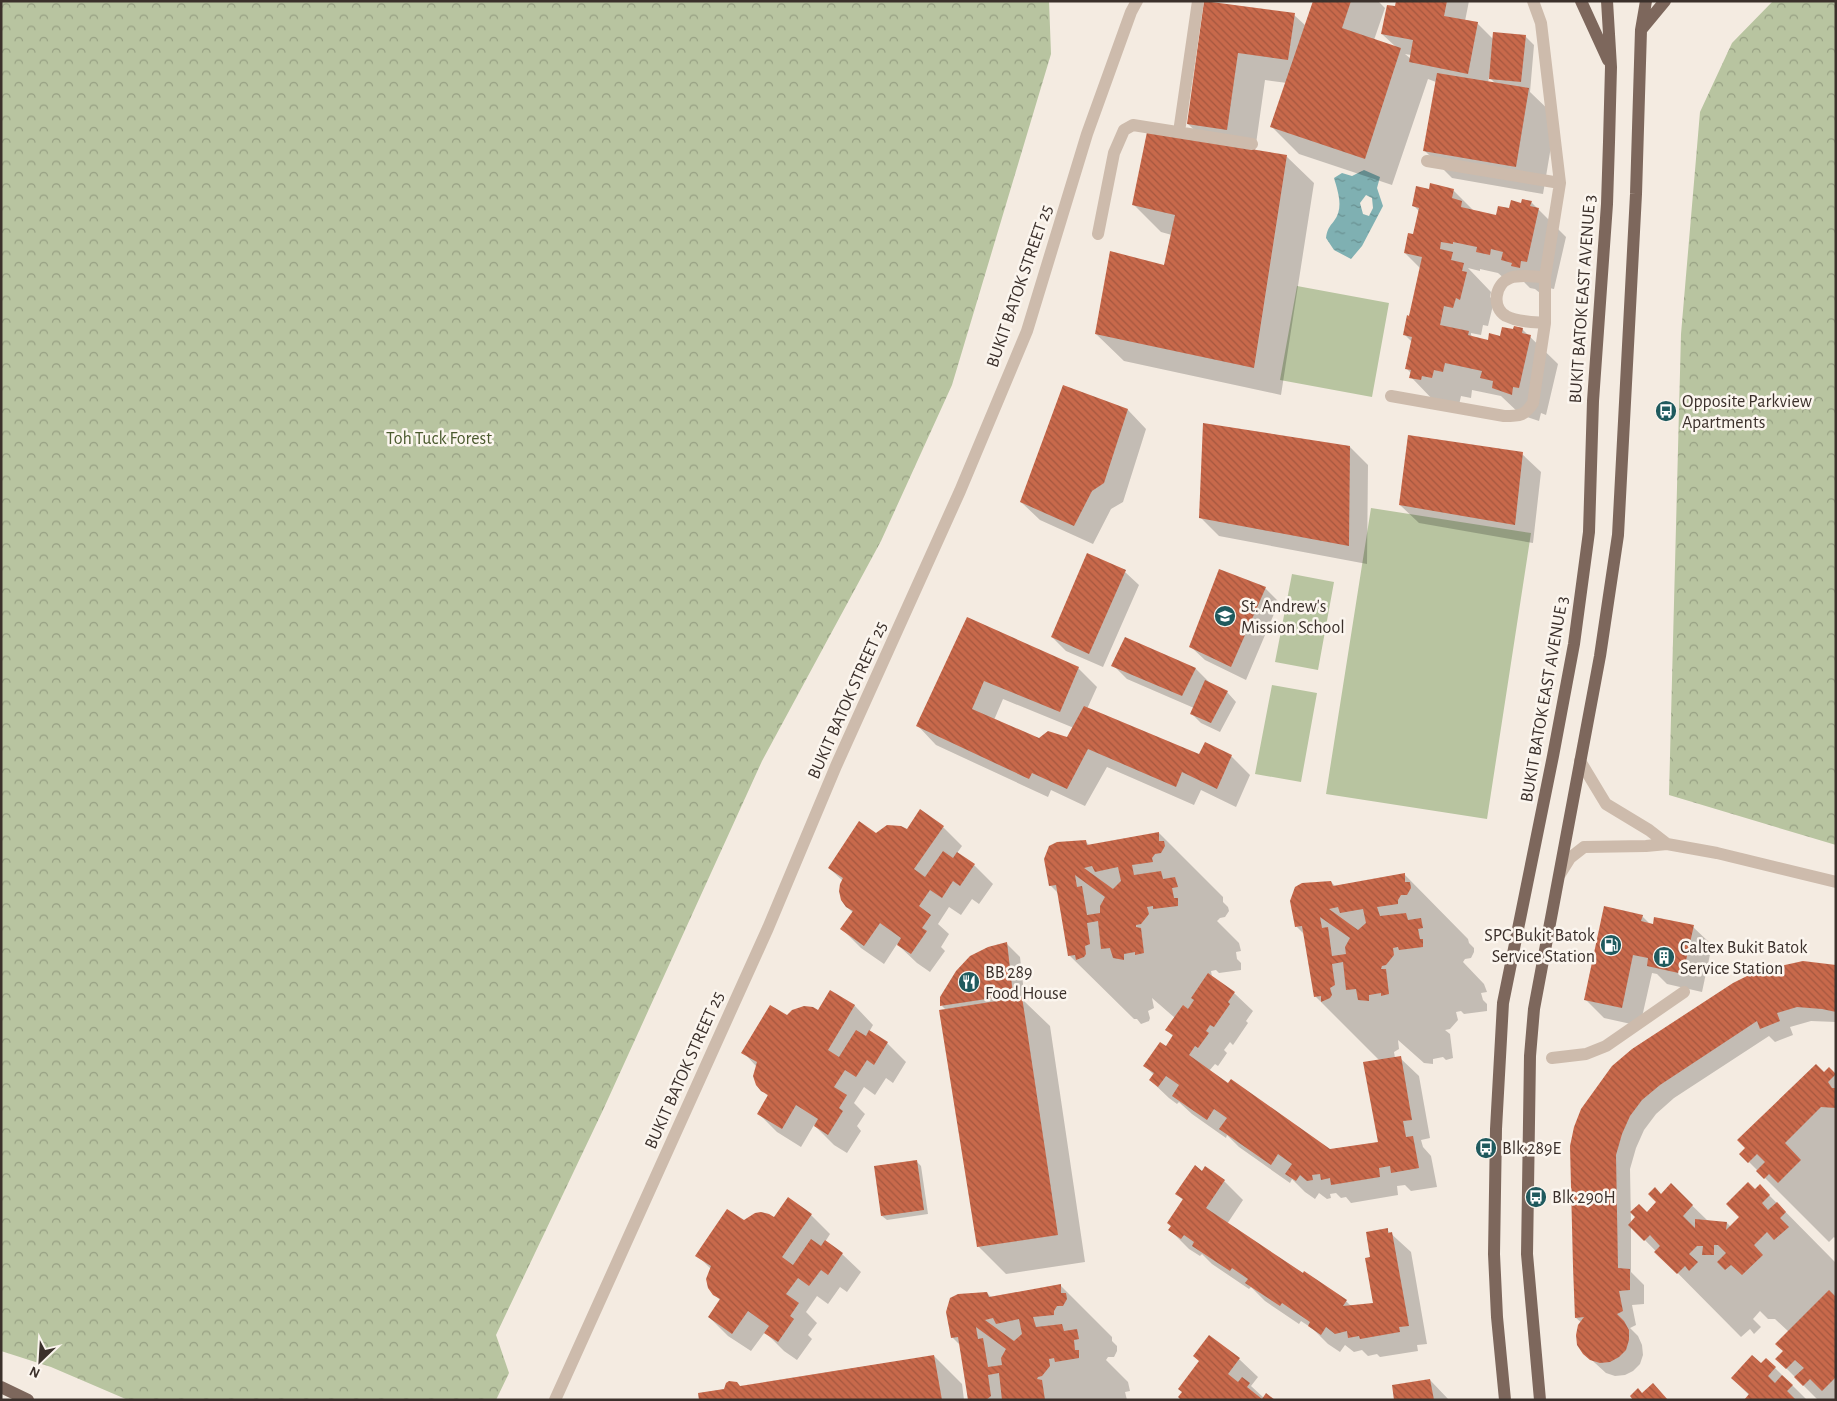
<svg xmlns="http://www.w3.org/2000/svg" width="1837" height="1401" font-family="'Alegreya Sans',sans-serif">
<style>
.grass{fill:#b8c4a0}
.forest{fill:url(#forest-crowns)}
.water{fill:url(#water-ripples);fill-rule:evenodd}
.shadow{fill:#0003;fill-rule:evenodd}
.building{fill:url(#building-back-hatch);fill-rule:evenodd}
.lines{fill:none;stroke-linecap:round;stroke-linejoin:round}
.minor{stroke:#cdbbac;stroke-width:12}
.major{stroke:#7d675c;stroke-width:12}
.labels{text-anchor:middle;stroke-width:5;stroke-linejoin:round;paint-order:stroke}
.street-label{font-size:18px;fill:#3b302b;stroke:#fbf5ee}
.poi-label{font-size:18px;fill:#3b302b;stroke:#fbf5ee;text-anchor:start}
.park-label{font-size:18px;fill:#4a5a2e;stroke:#fbf5ee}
</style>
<defs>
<pattern id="forest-crowns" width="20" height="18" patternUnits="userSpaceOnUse" patternTransform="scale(1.25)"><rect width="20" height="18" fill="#b8c4a0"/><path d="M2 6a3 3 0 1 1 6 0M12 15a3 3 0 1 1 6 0" fill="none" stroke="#97a083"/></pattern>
<pattern id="water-ripples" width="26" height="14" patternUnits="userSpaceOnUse" patternTransform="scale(1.25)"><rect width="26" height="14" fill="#7fb0b2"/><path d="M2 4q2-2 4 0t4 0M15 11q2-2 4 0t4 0" fill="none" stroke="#699091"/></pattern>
<pattern id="building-back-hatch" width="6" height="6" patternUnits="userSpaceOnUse" patternTransform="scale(1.25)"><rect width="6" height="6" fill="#c8694b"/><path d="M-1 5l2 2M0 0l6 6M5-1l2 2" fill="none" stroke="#a4573f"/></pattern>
</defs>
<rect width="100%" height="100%" fill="#f4ebe1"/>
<path class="grass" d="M1297,286L1389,303L1372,397L1280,380Z
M1371,508L1531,533L1487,819L1326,794Z
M1292,574L1334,582L1318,670L1275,662Z
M1272,685L1317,693L1301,782L1255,774Z"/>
<path class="forest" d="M1,1H1049L1051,54L952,385L881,541L762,761L603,1110L496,1335L509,1373L496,1400H128L51,1367L1,1351Z
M1773,1H1836V845L1669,795L1681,334L1700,112L1732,43Z"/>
<path class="water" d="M1364,170L1380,177L1377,188L1383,206L1362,246L1351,259L1334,250L1326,238C1327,230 1329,227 1334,221C1344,208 1338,192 1334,178L1342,173L1352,176ZM1366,195L1372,198L1373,208L1369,216L1363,214L1360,203Z"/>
<path class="shadow" d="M1314,1H1378L1385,8L1374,40L1396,47L1382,34L1396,8L1397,1H1469L1465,21L1477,23L1494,40L1525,36L1534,45L1530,92L1556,117L1543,194L1452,178L1425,151L1436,82L1428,79L1392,185L1299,154L1272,127L1287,83L1265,80L1255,151L1286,156L1314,183L1281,395L1124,361L1096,334L1165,267L1172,235L1161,232L1134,205L1208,143L1188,124L1205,2L1294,15L1306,26ZM1405,54L1411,55V59ZM1489,77L1496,84L1488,83Z
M1453,190L1475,212L1497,217L1522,204L1531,202L1566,237L1554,289L1549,288L1540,293L1535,289L1530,288L1518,276L1505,279L1498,273L1480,269V271L1468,268L1491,292L1490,297L1494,301L1488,326L1483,325L1481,335L1471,333V335L1474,338L1489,341L1522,329L1558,364L1546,415L1541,413L1539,421L1521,415L1501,396L1472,390L1471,398L1461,396L1459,405H1438L1411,377L1412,374L1406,368L1412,342L1404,334L1410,317L1421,269L1405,253L1414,236L1419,211L1414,206L1430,191Z
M1064,386L1128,410L1146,429L1123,502L1111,509L1093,544L1040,520L1021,502Z
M1350,447L1368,465L1367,564L1219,536L1200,517Z
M1522,454L1541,472L1533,543L1419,523L1400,505Z
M1125,572L1139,585L1103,667L1066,651L1052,637Z
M1265,588L1279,602L1246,680L1205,660L1191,647Z
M968,618L1078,668L1097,687L1087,709L1199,756H1231L1250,775L1236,807L1201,790L1194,805L1107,767L1085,806L1051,790L1048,797L936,745L918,726ZM1003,699L1074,728L1068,739L1039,740L994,720Z
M1125,638L1196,669L1210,683L1227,692L1236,702L1220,732L1201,723L1192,714L1194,708L1127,679L1113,665Z
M920,811L943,827L962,846L957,853L974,865L993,884L979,904L972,899L961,915L949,907L938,924L949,934L941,947L945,951L930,972L917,963L897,944L884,964L861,948L842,929L853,913L846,906L843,881L829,868L876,834L907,830Z
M1159,833L1223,897V902L1228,907L1229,911L1225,917L1220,918L1217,921L1239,943L1241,951L1236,952L1237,959L1241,963V970L1219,973L1216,970L1211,971L1212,977L1234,993L1253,1011L1246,1021L1248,1023L1233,1045L1230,1042L1224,1050L1227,1053L1218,1066L1215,1064L1209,1071L1330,1150L1379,1143L1380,1061L1315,996L1305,935L1296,926L1331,882L1336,887L1404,874L1468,939L1469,943L1474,948V952L1471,958L1465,959L1463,962L1484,984L1487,992L1481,993L1483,1000L1487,1004V1011L1464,1014L1461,1011L1456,1012L1458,1020L1450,1029L1445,1030L1450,1034L1453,1058L1446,1060L1443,1057L1433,1059V1064L1424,1063L1398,1040L1399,1049L1394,1052L1395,1058H1400L1419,1076L1430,1138L1421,1140L1423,1147L1431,1156L1437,1187L1411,1191L1405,1185L1397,1186L1398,1195L1351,1203L1346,1197L1341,1198L1336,1193L1330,1194L1331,1198L1327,1199L1319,1193L1315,1199L1305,1192L1292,1179L1290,1183L1239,1147L1227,1135L1226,1138L1192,1114L1179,1102L1177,1104L1169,1098L1150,1080L1154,1075L1145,1066L1166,1048L1174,1037L1167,1030L1175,1018L1152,998L1154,1008L1148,1011L1150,1018L1149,1021L1141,1024L1137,1019H1134L1069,955L1059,894L1050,885L1085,841L1090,846Z
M1642,916L1651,925L1693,927L1712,945L1702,992L1667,984L1657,974L1652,973L1640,1026L1604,1018L1585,999Z
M1006,943L1020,957L1025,1002L1050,1026L1085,1262L1006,1274L978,1246L946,1010L942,1006Z
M1836,966V1022L1811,1021L1790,1027L1793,1035L1775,1042L1769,1036L1674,1098L1656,1114L1644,1130L1636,1148L1630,1169L1631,1224L1647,1213L1671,1185L1708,1221L1727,1223L1731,1227L1741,1217L1755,1191L1760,1186L1833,1260L1836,1263V1400H1818L1777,1359L1784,1352L1789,1332L1775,1319H1768L1760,1311L1753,1319L1761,1327L1754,1334L1750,1329L1741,1337L1631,1226V1272L1644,1285V1304L1632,1305L1636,1325L1630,1328L1638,1336L1642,1345L1643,1355L1640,1364L1633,1371L1625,1375L1615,1376L1606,1373L1584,1353L1582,1323L1576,1318L1575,1127Z
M831,992L855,1006L873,1025L869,1032L887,1043L906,1062L893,1083L886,1078L875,1095L864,1087L854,1103L865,1114L857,1126L861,1131L847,1153L834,1145L814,1125L801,1147L777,1132L758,1113L769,1097L762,1090L757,1067L743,1052L788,1017L818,1012Z
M1829,1069L1836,1075V1239L1834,1237L1829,1242L1749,1162Z
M916,1161L921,1166L928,1214L887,1220L882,1216L875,1167Z
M1205,1168L1224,1181L1243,1200L1227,1224L1346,1301L1351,1306L1374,1304L1372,1258L1387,1230L1411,1252L1427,1344L1417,1345L1418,1351L1380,1357L1377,1354L1368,1356L1362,1350L1354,1352L1345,1345L1340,1352L1328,1344L1313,1329L1301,1321L1299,1324L1265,1301L1251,1287L1249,1289L1212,1264L1202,1254L1200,1256L1189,1249L1170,1230L1183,1200L1177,1194Z
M788,1199L811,1215L830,1234L825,1242L842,1254L861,1272L847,1292L840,1287L828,1304L817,1296L806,1312L817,1323L808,1335L812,1339L797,1360L784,1351L765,1332L751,1351L728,1336L709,1317L721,1301L714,1294L711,1269L697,1255L744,1222L774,1219Z
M1060,1285L1112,1337V1341L1117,1346V1351L1114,1357H1108L1106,1360L1128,1382L1130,1391L1125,1392L1127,1400H970L961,1346L952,1337L987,1293L992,1298Z
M1209,1336L1239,1359L1258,1377L1251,1386L1264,1398L1272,1400H1182L1200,1362Z
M934,1356L962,1384L964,1400H700Z
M1761,1365L1775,1368L1807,1400H1745L1749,1395L1732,1378Z
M1430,1380L1449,1400H1395Z"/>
<path class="building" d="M1204,1L1295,13L1288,60L1238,53L1227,130L1187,124Z
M1313,1H1351L1342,28L1401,48L1365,159L1270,127Z
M1396,1H1447L1444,16L1478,22L1468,74L1409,62L1413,40L1381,34L1387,5L1395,6Z
M1493,32L1526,35L1521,82L1489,79Z
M1437,73L1529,88L1516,167L1423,151Z
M1147,132L1287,155L1254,368L1095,334L1110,251L1164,265L1175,215L1132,205Z
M1430,183L1454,189L1452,198L1462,201L1461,207L1496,215L1498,206L1509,208L1511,200L1521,203L1522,199L1532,201L1530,206L1539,208L1527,262L1521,261L1520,268L1511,266L1512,263L1501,260L1503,252L1491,249L1490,255L1476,252L1477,247L1453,242V244L1441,242L1440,249L1453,252L1451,260L1464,263L1462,271L1467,272L1460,300L1456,298L1453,308L1444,306L1440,325L1469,331L1468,335L1488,340L1489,333L1500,336L1502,327L1513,329L1514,326L1523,328L1522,333L1531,335L1519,388L1513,387L1512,395L1492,388L1493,381L1480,378L1482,371L1445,363L1443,372L1434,370L1432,378L1422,376L1421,380L1409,378L1411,370L1405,369L1412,337L1403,335L1407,315L1409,316L1422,257L1404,253L1408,233L1413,234L1419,208L1412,206L1416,186L1429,189Z
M1063,385L1128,409L1104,483L1092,491L1074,526L1020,502Z
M1203,423L1350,446L1349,546L1199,518Z
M1408,435L1523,452L1515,525L1399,505Z
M1087,553L1126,570L1089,654L1051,637Z
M1219,569L1266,587L1231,667L1189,647Z
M967,617L1079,667L1060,712L984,681L972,709L1039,738L1048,731L1067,737L1084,706L1199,754L1205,742L1232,755L1217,789L1182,772L1176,787L1088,749L1067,789L1032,773L1029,779L916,726Z
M1125,637L1196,668L1182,696L1111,666Z
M1205,680L1228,691L1211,723L1190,714Z
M920,809L944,826L914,869L925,877L943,851L953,858L957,852L975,864L960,886L953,881L942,898L930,890L919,906L931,915L922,928L927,931L911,954L897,945L901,938L880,923L864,946L840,929L853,911L846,907L841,900L839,891L840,884L843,878L828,868L859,821L876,833L887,825L901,826L907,829Z
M1159,832V841H1164L1165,846L1161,853L1155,854L1152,858L1153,862L1132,865L1134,875L1161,871L1163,879L1175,877L1178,887L1172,888L1174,898H1178V906L1153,909V906L1147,907L1149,914L1141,924L1136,925V927L1141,928L1144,953L1135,955V952L1124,954V960L1113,958L1110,948L1101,949L1098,921L1087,923L1090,944L1085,946L1086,954L1084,957L1076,960L1075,955L1068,956L1056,885L1049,886L1044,859L1049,846L1057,842L1086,840L1087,845ZM1092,866L1095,872L1118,867L1121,881L1113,889L1084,868ZM1075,875L1105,897L1100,906V913L1087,915L1082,886L1077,887Z
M1405,873V882H1410L1411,888L1407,895H1401L1398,900V904L1377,907L1380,916L1406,913L1408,920L1421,918L1423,928L1418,929L1420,939H1423V947L1399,950L1398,947L1393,948L1394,955L1386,965L1382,966L1381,969H1386L1389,994L1381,996V993L1369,995V1001L1358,1000L1356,989L1346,990L1343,962L1332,964L1335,985L1330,988L1332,995L1330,998L1321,1002V996L1314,997L1302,926L1295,927L1290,901L1295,887L1302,883L1331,881L1333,886ZM1338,907L1340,913L1363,909L1366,923L1358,930L1329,909ZM1320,917L1350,938L1345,947L1346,954L1332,956L1328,927L1322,928Z
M1604,906L1643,915L1641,921L1653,924L1654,917L1694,925L1683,974L1647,966L1648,958L1633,955L1622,1008L1584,1000Z
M1007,942L1013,995L940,1006V997L956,971L970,956L988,947Z
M1803,961L1836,965V1012L1822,1009L1797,1007L1777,1013L1780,1021L1760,1029L1757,1021L1660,1085L1642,1100L1630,1116L1622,1134L1616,1155L1618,1268L1630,1269V1290L1619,1291L1623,1311L1617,1314L1624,1321L1629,1330V1340L1626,1350L1619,1357L1610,1362L1600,1363L1590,1360L1583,1354L1577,1345L1576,1335L1578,1325L1584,1317L1575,1318L1573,1267L1570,1146L1574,1127L1581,1109L1612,1066L1632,1049L1733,983L1757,971Z
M1208,973L1235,992L1228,1002L1230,1004L1214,1027L1210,1025L1206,1031L1209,1033L1198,1048L1195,1046L1189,1055L1228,1083L1231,1079L1330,1149L1378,1142L1363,1062L1401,1056L1412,1120L1403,1121L1406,1137L1413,1136L1419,1168L1391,1173L1390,1166L1379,1168L1380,1177L1331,1185L1330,1178L1321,1180L1320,1174L1312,1175L1313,1180L1307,1181L1300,1175L1296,1181L1285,1174L1292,1164L1278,1154L1271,1165L1219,1129L1227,1118L1214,1109L1207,1120L1172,1096L1179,1085L1166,1076L1158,1087L1149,1080L1154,1073L1143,1066L1160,1042L1166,1046L1173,1035L1165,1030L1183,1005L1188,1009L1194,1000L1191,998Z
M830,990L855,1005L828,1050L839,1057L856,1030L866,1036L869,1030L888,1042L874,1065L867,1060L856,1077L845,1070L834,1087L847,1095L839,1108L843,1111L828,1135L814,1126L818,1119L796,1105L782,1129L757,1114L768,1095L761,1091L756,1085L753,1076L757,1062L741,1053L770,1005L787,1015L792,1010L804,1006L813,1007L818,1010Z
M1022,997L1058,1235L977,1247L939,1010Z
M1816,1064L1824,1072L1829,1067L1836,1074L1828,1082L1832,1088H1836V1108L1821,1107L1785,1143L1801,1160L1778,1183L1769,1174L1764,1179L1756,1171L1765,1162L1757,1154L1748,1163L1739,1154L1745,1148L1737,1140Z
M917,1160L924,1210L881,1216L874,1166Z
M1195,1165L1202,1171L1205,1166L1225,1180L1206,1208L1303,1273L1304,1271L1347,1300L1343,1306L1373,1303L1365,1258L1370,1257L1366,1232L1388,1228V1233L1392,1232L1409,1326L1399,1327L1400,1332L1360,1339L1359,1336L1348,1338L1347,1331L1335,1334L1326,1327L1321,1335L1308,1326L1310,1322L1282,1303L1280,1306L1245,1283L1248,1279L1232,1268L1230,1271L1192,1246L1194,1242L1184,1235L1181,1239L1168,1230L1171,1226L1167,1223L1183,1199L1175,1194Z
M1748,1182L1755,1189L1760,1184L1770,1195L1762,1203L1768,1210L1777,1202L1786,1212L1780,1218L1789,1227L1774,1240L1767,1232L1754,1245L1763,1255L1742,1275L1731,1265L1725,1270L1717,1262L1726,1253L1718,1245H1714V1255H1702L1703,1246H1697L1689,1254L1698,1262L1689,1271L1685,1266L1677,1274L1654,1252L1660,1246L1650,1235L1644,1241L1628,1225L1635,1217L1630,1212L1639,1204L1647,1212L1656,1202L1648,1194L1655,1187L1661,1194L1671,1183L1693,1205L1683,1216L1695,1228V1219L1727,1222L1726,1230L1739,1217L1726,1204Z
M788,1197L812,1214L782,1257L793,1265L811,1239L821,1246L825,1240L843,1253L828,1275L821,1270L809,1286L798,1278L786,1294L799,1303L790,1316L794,1319L778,1342L764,1333L769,1326L748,1311L732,1334L708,1317L720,1299L713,1295L708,1288L706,1279L711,1266L695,1256L727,1209L744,1220L755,1213L761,1212L769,1214L774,1217Z
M1061,1284V1293H1066L1067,1299L1063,1306H1057L1054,1311V1315L1033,1317L1036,1327L1062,1324L1064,1331L1077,1329L1079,1339L1074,1340L1075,1350H1079V1358L1055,1362L1054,1358L1049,1359L1050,1366L1042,1376L1038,1377L1037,1379L1042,1380L1045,1400H1002L999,1373L988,1375L991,1396L986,1400H968L958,1337L951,1338L946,1312L950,1298L958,1294L987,1292L989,1297ZM993,1318L996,1324L1019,1319L1022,1334L1014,1341L985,1320ZM976,1327L1006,1349L1001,1358L1002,1365L988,1367L983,1338L978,1339Z
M1829,1290L1836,1297V1377L1822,1391L1810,1379L1803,1386L1794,1377L1804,1368L1795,1360L1786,1369L1775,1359L1783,1351L1775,1344Z
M1209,1335L1240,1358L1228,1374L1238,1382L1242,1377L1250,1383L1247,1387L1262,1399L1266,1393L1275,1400H1181L1178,1397L1182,1392L1178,1389L1199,1361L1193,1356Z
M934,1355L942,1400H699L698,1393L724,1389L726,1383L729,1381L737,1382L740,1386Z
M1752,1355L1761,1363L1766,1358L1776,1367L1768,1376L1775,1383L1782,1375L1793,1385L1787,1391L1795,1399L1794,1400H1744L1749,1394L1731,1378Z
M1430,1379L1434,1400H1394L1392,1385Z
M1653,1383L1668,1400H1633L1630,1396L1638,1388L1642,1393Z"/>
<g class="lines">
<path class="minor" d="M1179,132L1198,1
M1427,161L1560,183
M1098,234L1114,153L1124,130L1133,125L1252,144
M1545,323C1532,322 1518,322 1506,316C1491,307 1495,284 1510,278C1520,274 1534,277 1545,277
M1391,396L1504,416C1520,416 1524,416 1533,403L1545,323V277L1560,183L1541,23L1533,1
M1580,761L1606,804L1649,830L1667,844
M1560,874L1570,858L1584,847L1646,846L1667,844L1717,853L1836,882
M1552,1058L1586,1054L1606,1046L1684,992
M555,1400L768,928L836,766L960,491L1027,331L1087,134L1131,12L1137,1"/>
<path class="major" d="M1581,1L1608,60
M1641,30L1665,1
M1,1387L28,1400
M1505,1400L1497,1317L1494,1254L1496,1129L1503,1003L1553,756L1574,644L1589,532L1593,401L1607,204L1609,142L1611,67L1607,1
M1540,1400L1527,1254L1530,1056L1534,1009L1600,656L1618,535L1636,194L1641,30L1646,1"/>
</g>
<defs>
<g id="bus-disc" transform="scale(1.125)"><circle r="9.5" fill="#1f5a5e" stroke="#fbf5ee"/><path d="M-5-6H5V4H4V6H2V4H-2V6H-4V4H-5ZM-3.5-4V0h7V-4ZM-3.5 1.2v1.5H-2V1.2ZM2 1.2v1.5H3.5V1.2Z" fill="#fff"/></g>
<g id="school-disc" transform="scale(1.125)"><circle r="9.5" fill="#1f5a5e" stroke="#fbf5ee"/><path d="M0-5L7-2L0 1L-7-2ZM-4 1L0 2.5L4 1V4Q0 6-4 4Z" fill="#fff"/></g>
<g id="fuel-disc" transform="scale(1.125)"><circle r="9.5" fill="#1f5a5e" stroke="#fbf5ee"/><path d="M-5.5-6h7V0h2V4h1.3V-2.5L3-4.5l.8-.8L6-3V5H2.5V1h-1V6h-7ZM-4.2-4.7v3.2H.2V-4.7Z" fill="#fff"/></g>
<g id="building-disc" transform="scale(1.125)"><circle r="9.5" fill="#1f5a5e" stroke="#fbf5ee"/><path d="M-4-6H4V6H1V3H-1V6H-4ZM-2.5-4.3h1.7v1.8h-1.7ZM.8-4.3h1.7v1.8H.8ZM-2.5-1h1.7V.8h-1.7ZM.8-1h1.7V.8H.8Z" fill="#fff"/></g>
<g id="restaurant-disc" transform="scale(1.125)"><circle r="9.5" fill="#1f5a5e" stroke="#fbf5ee"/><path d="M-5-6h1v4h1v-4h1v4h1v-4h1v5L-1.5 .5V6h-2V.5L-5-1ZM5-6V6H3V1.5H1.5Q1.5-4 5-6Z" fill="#fff"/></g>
</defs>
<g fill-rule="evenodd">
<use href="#bus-disc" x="1666" y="411"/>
<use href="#school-disc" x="1225" y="616"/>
<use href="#fuel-disc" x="1611" y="945"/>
<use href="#building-disc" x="1664" y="957"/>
<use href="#restaurant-disc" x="969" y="982"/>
<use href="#bus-disc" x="1486" y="1148"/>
<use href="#bus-disc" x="1536" y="1197"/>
</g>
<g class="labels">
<g class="street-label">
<text transform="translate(1019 286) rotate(-71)" y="6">BUKIT BATOK STREET 25</text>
<text transform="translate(1582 299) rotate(-86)" y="6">BUKIT BATOK EAST AVENUE 3</text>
<text transform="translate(1544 699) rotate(-80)" y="6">BUKIT BATOK EAST AVENUE 3</text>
<text transform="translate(847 700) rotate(-66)" y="6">BUKIT BATOK STREET 25</text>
<text transform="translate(684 1070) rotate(-66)" y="6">BUKIT BATOK STREET 25</text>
</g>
<g class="poi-label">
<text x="1682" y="407">Opposite Parkview<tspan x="1682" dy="21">Apartments</tspan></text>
<text x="1241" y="612">St. Andrew's<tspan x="1241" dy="21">Mission School</tspan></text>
<text x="1595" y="941" text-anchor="end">SPC Bukit Batok<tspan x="1595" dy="21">Service Station</tspan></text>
<text x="1680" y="953">Caltex Bukit Batok<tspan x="1680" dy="21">Service Station</tspan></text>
<text x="985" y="978">BB 289<tspan x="985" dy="21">Food House</tspan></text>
<text x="1502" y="1154">Blk 289E</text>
<text x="1552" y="1203">Blk 290H</text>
</g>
<g class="park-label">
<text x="439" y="444">Toh Tuck Forest</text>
</g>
</g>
<rect width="1837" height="1401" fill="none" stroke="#3b302b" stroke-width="5"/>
<g transform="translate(40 1361) rotate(205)" stroke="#fbf5ee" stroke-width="4" paint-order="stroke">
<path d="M0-4L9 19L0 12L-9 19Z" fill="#3b302b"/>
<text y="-8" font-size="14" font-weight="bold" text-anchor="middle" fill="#3b302b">N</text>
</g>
</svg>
